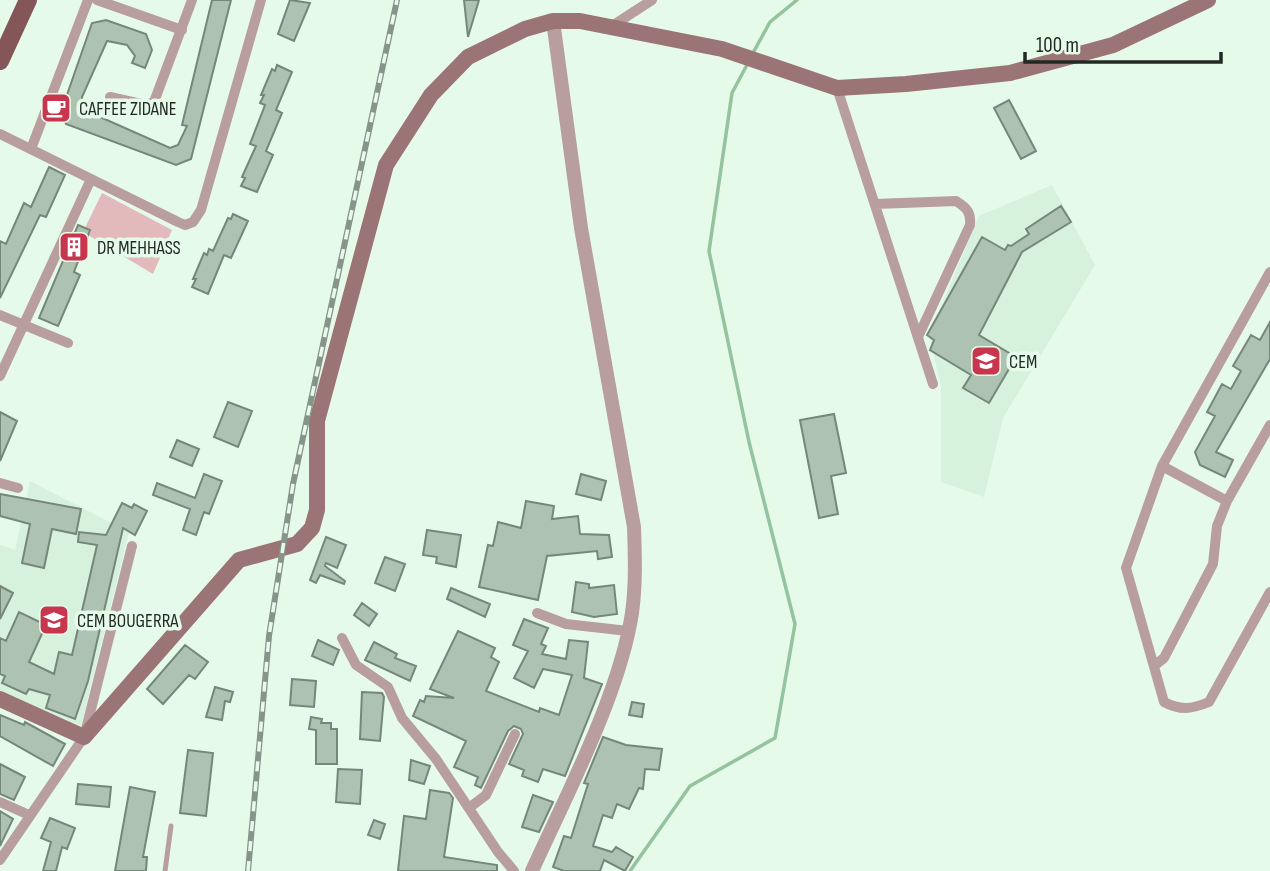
<svg xmlns="http://www.w3.org/2000/svg" width="1270" height="871" font-family="'Sofia Sans Condensed',sans-serif">
<style>
.built{fill:#d6f1dc}
.green{fill:#e2babb}
.lines{fill:none;stroke-linecap:round;stroke-linejoin:round}
.stream{stroke:#94c39e;stroke-width:3.5}
.building{fill:#aec2b2;stroke:#758779;stroke-width:2}
.service{stroke:#b99e9e;stroke-width:5}
.minor{stroke:#b99e9e;stroke-width:10}
.tertiary{stroke:#b99e9e;stroke-width:14}
.secondary{stroke:#9b7475;stroke-width:16}
.primary{stroke:#845658;stroke-width:18}
.rail-casing{stroke:#869489;stroke-width:6}
.rail{stroke:#e6faea;stroke-width:3.5;stroke-dasharray:10;stroke-linecap:butt}
.labels{text-anchor:middle;stroke-width:7;stroke-linejoin:round;paint-order:stroke}
.poi-label{font-size:19px;fill:#222923;stroke:#e6faea;text-anchor:start}
</style>
<rect width="100%" height="100%" fill="#e6faea"/>
<path class="built" d="M1052,185L1095,265L1003,418L984,497L941,482V386L929,335L979,216Z
M30,481L129,532L81,726L0,690V545L15,550Z"/>
<path class="green" d="M102,193L172,230L153,274L83,232Z"/>
<g class="lines">
<path class="stream" d="M753,53L770,22L797,0
M630,871L690,786L775,738L795,624L749,442L709,251L732,93L748,63"/>
</g>
<path class="building" d="M212,0H231L191,159L176,165L66,124L61,112L92,23L106,20L146,34L152,50L145,68L132,63L135,56L127,45L107,41L82,97V109L170,148L178,145L187,126L182,125Z
M290,0L310,3L294,41L278,34Z
M464,0H479L468,37Z
M277,65L292,72L276,110L282,113L266,151L273,155L257,192L241,186L245,178L242,177L256,146L250,144L265,105L260,103L264,95H261L272,69L275,71Z
M1009,100L1036,151L1021,159L994,108Z
M49,167L65,175L46,217L40,215L0,298V241L6,244L24,203L31,207Z
M1061,206L1071,222L1022,252L979,335L1016,357L989,403L963,388L971,375L930,350L934,340L927,335L982,237L1005,250L1008,245L1011,246L1029,234L1026,229Z
M233,214L248,221L231,258L224,255L208,294L192,287L196,279H193L204,253L207,255L209,249L213,251L228,218L231,219Z
M78,225L90,230L74,272L80,275L58,326L39,318Z
M1270,322V359L1216,452L1233,460L1225,477L1200,465L1195,452L1215,416L1207,412L1222,384L1231,389L1241,371L1233,366L1251,335L1260,340Z
M228,402L252,411L238,447L214,437Z
M0,412L17,421L0,461Z
M834,414L846,473L831,476L838,514L819,518L800,420Z
M177,440L199,449L192,466L170,457Z
M204,474L222,481L209,514L204,512L196,535L183,530L190,509L153,495L157,483L195,498Z
M581,474L606,481L601,500L576,494Z
M0,494L81,509L76,534L52,529L44,568L22,563L30,524L0,516Z
M526,501L554,506L552,519L578,516L580,534L609,535L612,557L598,559L597,551L547,556L538,600L479,587L488,545L493,546L498,522L521,528Z
M122,503L132,508L134,504L147,511L135,535L123,528L88,681L75,719L46,708L50,695L29,689L26,694L2,683L5,676L0,674V638L6,641L19,612L46,625L29,662L54,674L59,652L72,655L97,545L78,542L79,532L106,535Z
M427,530L461,535L456,567L436,563L437,557L423,555Z
M326,537L346,545L337,568L326,563L325,566L345,581L344,584L320,575L316,583L310,580Z
M385,557L405,564L395,591L375,583Z
M576,582L589,584V588L614,585L617,614L594,617L572,612Z
M0,586L13,593L0,619Z
M451,588L490,604L485,617L447,599Z
M362,603L377,614L369,626L354,615Z
M524,619L548,628L541,644L546,646L542,654L566,659L569,640L588,642L584,678L602,684L565,776L543,769L538,782L522,776L524,770L509,764L523,734L521,729L514,726L508,731L481,788L475,785L478,777L454,767L466,741L413,716L420,700L424,702L426,696L454,698L430,689L458,631L495,648L491,657L499,662L486,691L539,712L540,708L559,715L572,675L543,669L534,688L514,678L528,651L513,645Z
M318,640L339,650L333,665L312,656Z
M374,642L397,654L395,658L416,666L410,681L365,660Z
M185,645L208,662L195,679L189,675L163,704L147,689Z
M292,679L316,681L314,707L290,705Z
M215,687L233,692L230,702L225,701L222,720L206,717Z
M362,692L382,693L384,697L380,741L360,739Z
M632,702L644,704L642,717L629,715Z
M0,715L24,725L25,722L65,744L53,766L0,736Z
M311,717L322,719L321,723H331V729H337V764H316V730L309,729Z
M603,737L626,745L662,749L659,770L645,769L643,789L639,788L629,809L617,804L612,818L603,815L593,846L612,852L616,847L633,857L625,871L604,860L600,871H564L553,867L564,836L571,838L588,784L584,783Z
M188,750L213,753L206,816L180,813Z
M411,760L430,766L424,784L409,780Z
M0,764L25,777L14,800L0,794Z
M338,769L362,770L360,804L336,802Z
M78,784L111,787L109,807L76,804Z
M130,787L155,792L143,857H147L146,871H115Z
M430,790L449,793L453,798L444,857L497,865V871H398L404,816L426,819Z
M533,795L553,802L539,832L522,827Z
M0,811L13,819L0,846Z
M50,818L75,828L67,849L62,847L56,871H43L51,842L41,838Z
M374,820L385,824L380,839L368,835Z"/>
<g class="lines">
<path class="service" d="M165,871L171,826"/>
<path class="minor" d="M97,0L182,30
M612,26L652,0
M837,88L933,384
M110,97L146,105L154,102L192,0
M0,134L178,222L185,225L193,222L201,210L261,0
M31,149L88,0
M875,204L956,201C967,208 971,212 970,225L918,337
M1270,272L1162,466L1126,568L1164,702C1181,711 1192,709 1209,702L1270,592
M0,315L68,343
M0,376L91,179
M1162,466L1227,501
M0,483L18,488
M537,613L566,624L628,631
M342,638L356,665L388,687L402,718L436,759L498,852L514,871
M1154,666L1164,658L1213,564L1217,526L1227,501L1270,425
M0,802L29,815
M469,808L486,795L515,734
M0,860L84,737L132,546"/>
<path class="tertiary" d="M532,871C566,796 620,693 632,613C636,584 635,556 634,527L581,228L553,21"/>
<path class="secondary" d="M0,699L84,737L239,560L297,544L312,528L317,510V421L386,165L431,95L468,57L525,29L553,21H580L722,49L837,88L906,84L1010,73L1113,45L1208,0"/>
<path class="primary" d="M0,61L28,0"/>
<g class="rail-casing">
<path id="rail" d="M248,871L269,636L293,484L397,0"/>
</g>
<use href="#rail" class="rail"/>
</g>
<defs>
<g id="cafe-square" transform="scale(1.575)"><rect x="-9" y="-9" width="18" height="18" rx="4" fill="#c7364d" stroke="#e6faea"/><path d="M-5.5-4.5H6V0H3Q3 3.5 0 3.5H-2.5Q-5.5 3.5-5.5 0ZM3-3.2v2h1.7v-2ZM-6 4.5H4V6H-6Z" fill="#fff"/></g>
<g id="building-square" transform="scale(1.575)"><rect x="-9" y="-9" width="18" height="18" rx="4" fill="#c7364d" stroke="#e6faea"/><path d="M-4-6H4V6H1V3H-1V6H-4ZM-2.5-4.3h1.7v1.8h-1.7ZM.8-4.3h1.7v1.8H.8ZM-2.5-1h1.7V.8h-1.7ZM.8-1h1.7V.8H.8Z" fill="#fff"/></g>
<g id="school-square" transform="scale(1.575)"><rect x="-9" y="-9" width="18" height="18" rx="4" fill="#c7364d" stroke="#e6faea"/><path d="M0-5L7-2L0 1L-7-2ZM-4 1L0 2.5L4 1V4Q0 6-4 4Z" fill="#fff"/></g>
</defs>
<g fill-rule="evenodd">
<use href="#cafe-square" x="56" y="108"/>
<use href="#building-square" x="74" y="247"/>
<use href="#school-square" x="986" y="361"/>
<use href="#school-square" x="54" y="620"/>
</g>
<g class="labels">
<g class="poi-label">
<text x="79" y="115">CAFFEE ZIDANE</text>
<text x="97" y="254">DR MEHHASS</text>
<text x="1009" y="368">CEM</text>
<text x="77" y="627">CEM BOUGERRA</text>
</g>
</g>
<path d="M1025 52v10h196v-10" fill="none" stroke="#222923" stroke-width="3.5"/>
<text x="1036" y="52" font-size="21" fill="#222923" stroke="#e6faea" stroke-width="5" paint-order="stroke">100 m</text>
</svg>
